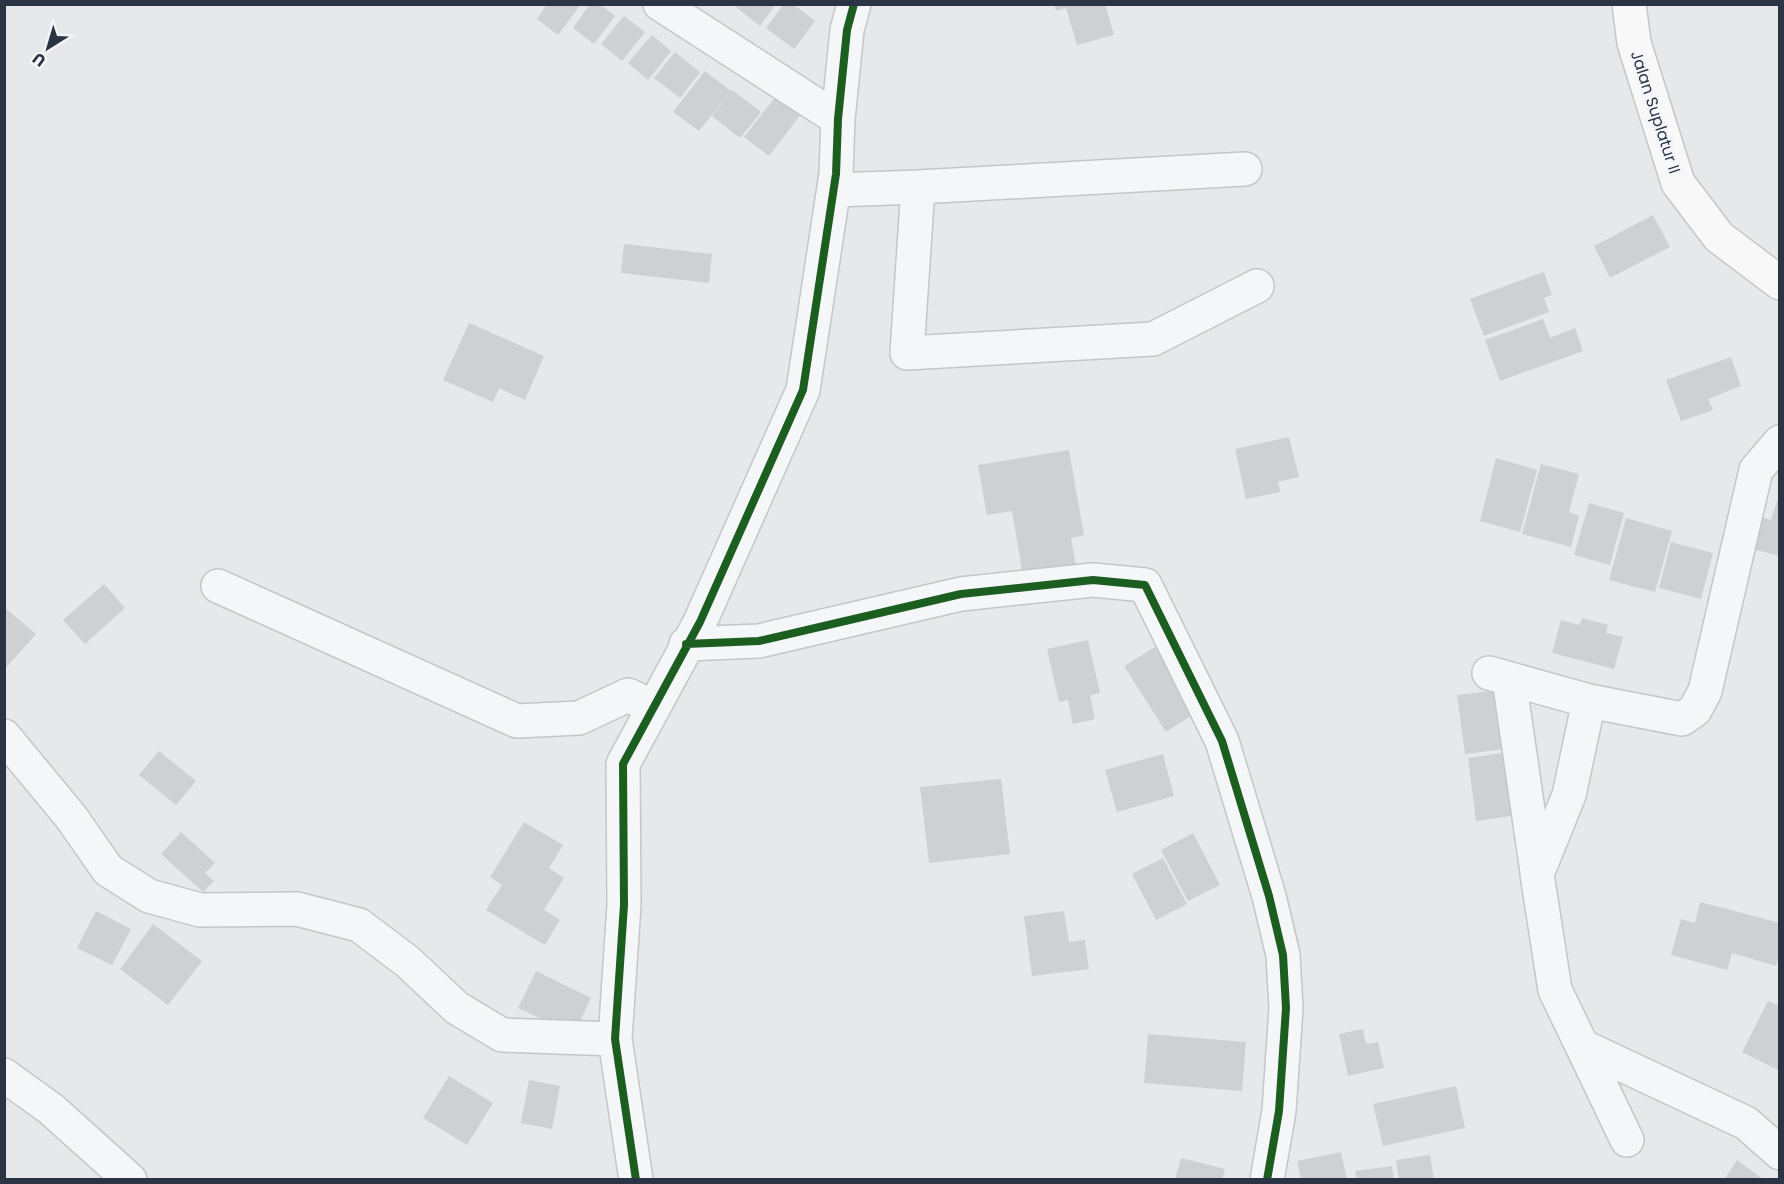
<svg xmlns="http://www.w3.org/2000/svg" width="1784" height="1184" font-family="Poppins,sans-serif">
<style>
.building{fill:#ced0d3}
.lines{fill:none;stroke-linecap:round;stroke-linejoin:round}
.street-casing{stroke:#c4c6c8;stroke-width:36}
.secondary-casing{stroke:#c4c6c8;stroke-width:36}
.street{stroke:#f5f6f7;stroke-width:33}
.secondary{stroke:#f8f8f8;stroke-width:33}
.cycleway-casing{stroke:#f4f6f9;stroke-width:11}
.cycleway{stroke:#1b5e20;stroke-width:8}
.labels{text-anchor:middle;stroke-width:6;stroke-linejoin:round;paint-order:stroke}
.street-label{font-size:16px;fill:#2b3445;stroke:#f4f6f9}
</style>
<rect width="100%" height="100%" fill="#e6e8ea"/>
<path class="building" d="M547,4H581L558,35L537,19Z
M590,4H600L615,16L594,44L573,28Z
M732,4H776L760,26Z
M784,4H793L815,21L794,49L766,28Z
M1054,4H1105L1114,35L1077,45L1066,8L1056,11Z
M624,16L645,32L622,61L601,44Z
M652,35L671,51L648,80L628,63Z
M675,52L700,72L680,98L654,78Z
M705,71L731,91L699,131L673,112Z
M732,90L761,112L740,138L712,116Z
M777,95L801,114L769,156L744,137Z
M1653,215L1670,247L1610,278L1594,246Z
M624,244L712,254L709,283L621,273Z
M1544,272L1552,295L1544,298L1549,312L1484,336L1470,299Z
M1543,319L1550,338L1575,328L1583,351L1500,381L1485,340Z
M469,323L544,356L525,400L499,388L493,402L443,380Z
M1731,357L1741,386L1708,399L1713,410L1681,421L1666,380Z
M1289,437L1299,477L1278,482L1280,492L1246,499L1235,449Z
M1069,450L1084,535L1071,538L1076,567L1023,576L1012,511L987,515L978,465Z
M1496,458L1537,470L1520,532L1480,521Z
M1541,464L1579,474L1569,512L1579,516L1571,547L1522,534Z
M1780,492V556L1745,547L1754,515L1771,520Z
M1589,503L1624,513L1610,565L1574,555Z
M1626,518L1672,531L1655,592L1609,580Z
M1671,542L1713,553L1701,599L1659,588Z
M104,584L125,608L85,644L63,620Z
M4,607L36,634L4,670Z
M1582,618L1608,625L1606,633L1623,637L1614,669L1552,653L1561,620L1580,625Z
M1088,640L1100,693L1090,695L1095,719L1073,724L1068,700L1059,702L1047,649Z
M1155,647L1197,712L1166,732L1124,666Z
M1498,690L1506,749L1465,754L1457,695Z
M159,751L196,781L176,805L139,775Z
M1509,752L1518,815L1476,821L1468,758Z
M1163,754L1174,796L1117,812L1105,770Z
M1001,779L1010,854L929,863L920,787Z
M524,822L563,845L549,868L564,878L544,910L560,920L545,945L486,910L502,885L490,877Z
M181,832L215,863L205,873L214,881L203,892L161,854Z
M1193,833L1220,885L1188,901L1161,850Z
M1163,858L1187,904L1156,920L1132,874Z
M1700,902L1780,923V952L1776,966L1732,953L1727,970L1671,955L1681,919L1695,923Z
M96,911L131,929L112,965L77,948Z
M1064,911L1069,942L1085,940L1089,969L1032,976L1024,916Z
M153,924L202,961L168,1005L120,969Z
M536,971L591,998L574,1034L518,1008Z
M1768,1001L1780,1006V1071L1742,1052Z
M1363,1029L1366,1044L1378,1042L1384,1068L1348,1076L1339,1034Z
M1148,1034L1246,1042L1242,1091L1144,1083Z
M449,1076L493,1103L467,1145L423,1118Z
M529,1080L560,1086L552,1129L521,1123Z
M1456,1086L1465,1128L1383,1146L1373,1104Z
M1341,1152L1347,1180H1301L1297,1161Z
M1430,1155L1434,1180H1399L1396,1160Z
M1181,1158L1225,1169L1222,1180H1175Z
M1737,1160L1764,1180H1724Z
M1392,1166L1394,1180H1357L1355,1171Z"/>
<g class="lines">
<g class="street-casing">
<path id="street" d="M660,4L838,119
M918,187L1245,169
M834,190L918,187L907,353L1153,339L1257,286
M218,586L517,721L579,718L628,695L653,707
M686,644L759,641L961,594L1093,580L1145,585L1222,741L1269,896L1283,955L1286,1008L1279,1111L1267,1180
M1489,673L1589,701L1682,719L1695,710L1705,691L1756,470L1780,442
M1509,679L1537,872
M1589,701L1569,795L1537,874L1555,990L1582,1046L1746,1123L1780,1153
M4,736L71,817L108,870L149,896L200,910L297,909L359,925L408,962L457,1008L502,1035L615,1039
M1582,1046L1627,1140
M4,1075L51,1109L130,1180
M636,1180L615,1039L624,905L623,764L700,622L803,390L836,174L838,119L847,30L854,4"/>
</g>
<g class="secondary-casing">
<path id="secondary" d="M1629,4L1634,43L1678,183L1719,237L1780,283"/>
</g>
<use href="#street" class="street"/>
<use href="#secondary" class="secondary"/>
<g class="cycleway-casing">
<path id="cycleway" d="M686,644L759,641L961,594L1093,580L1145,585L1222,741L1269,896L1283,955L1286,1008L1279,1111L1267,1180
M636,1180L615,1039L624,905L623,764L700,622L803,390L836,174L838,119L847,30L854,4"/>
</g>
<use href="#cycleway" class="cycleway"/>
</g>
<g class="labels">
<g class="street-label">
<text transform="translate(1656 112) rotate(72)" y="6">Jalan Suplatur II</text>
</g>
</g>
<rect width="1784" height="1184" fill="none" stroke="#2b3445" stroke-width="12"/>
<g transform="translate(48 48) rotate(217)" stroke="#f4f6f9" stroke-width="4.5" paint-order="stroke">
<path d="M0-4.5L10 22L0 15L-10 22Z" fill="#2b3445"/>
<text y="-9" font-size="16" font-weight="bold" text-anchor="middle" fill="#2b3445">U</text>
</g>
</svg>
